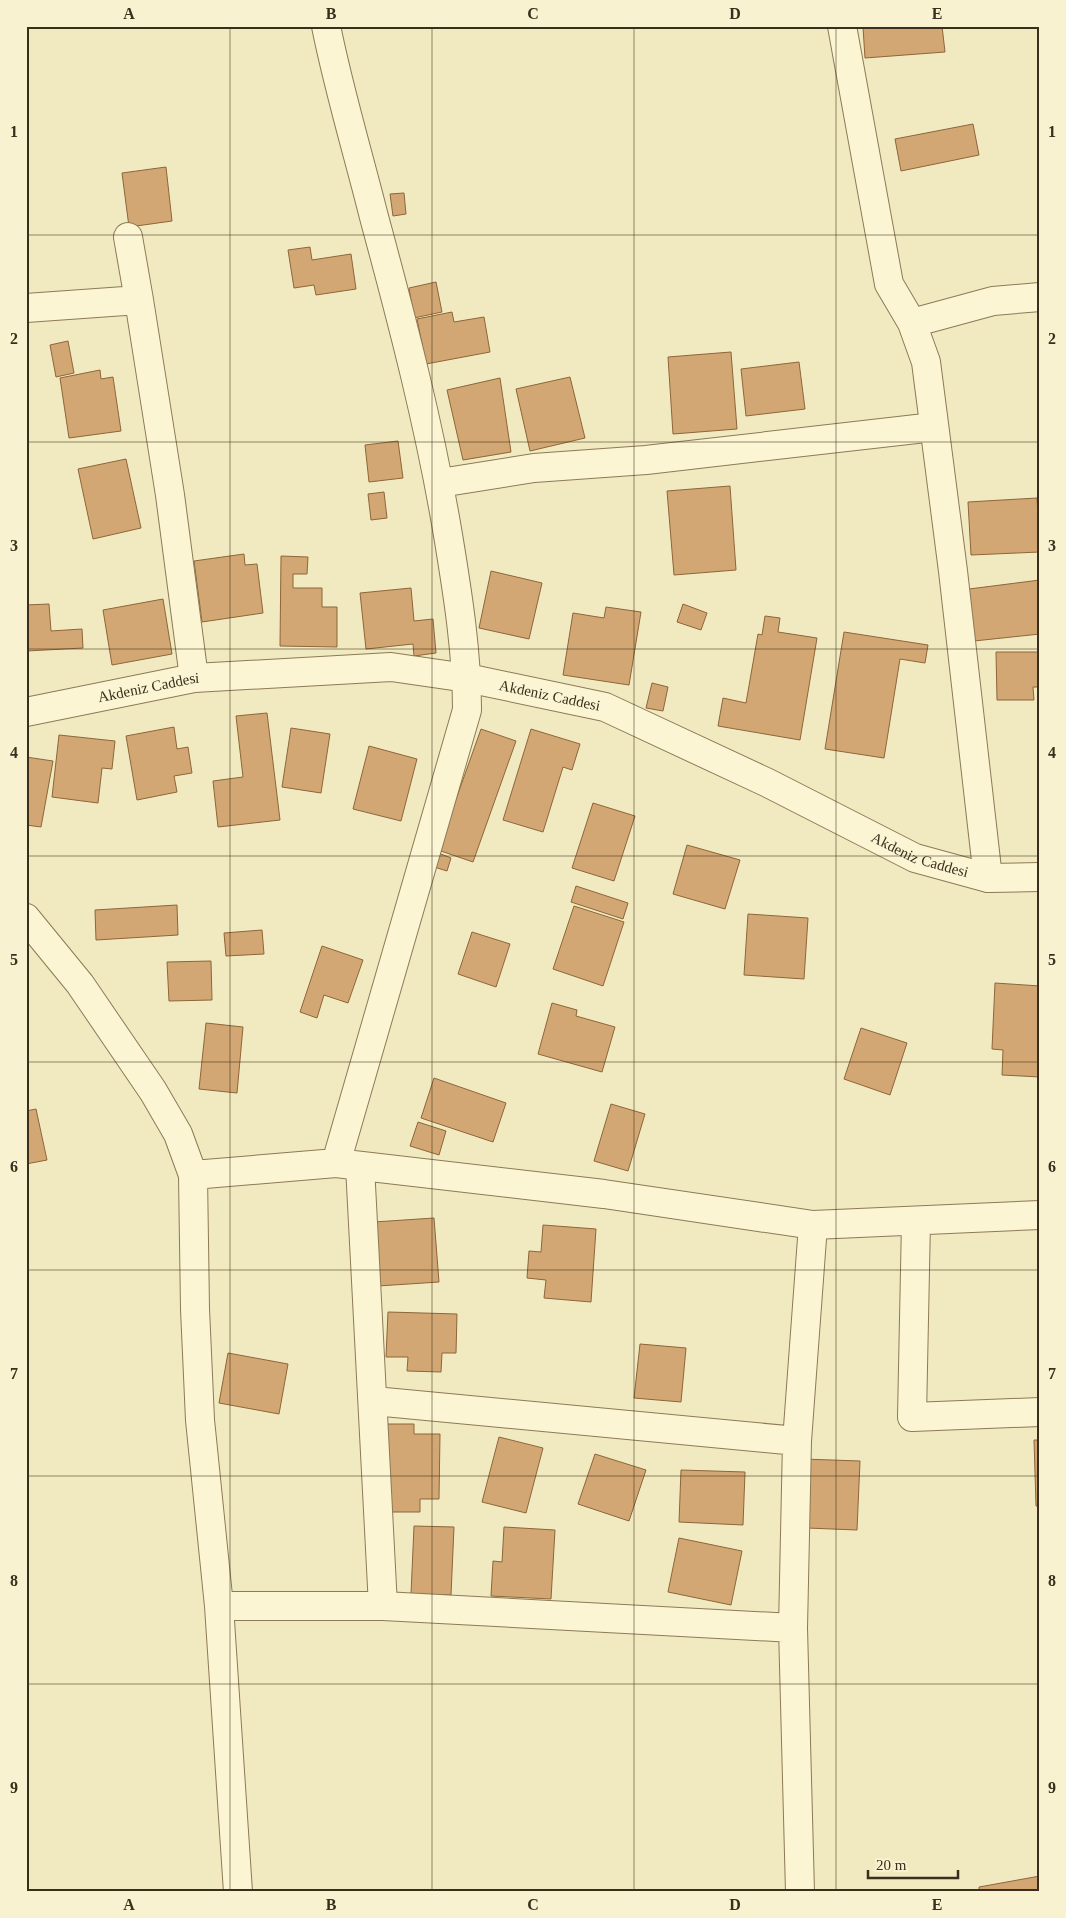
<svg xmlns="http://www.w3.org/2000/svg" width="1066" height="1918" font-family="Georgia,serif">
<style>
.building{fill:#d2a773;stroke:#8d663a}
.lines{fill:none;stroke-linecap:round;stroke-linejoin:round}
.minor-casing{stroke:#8c7a56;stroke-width:30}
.tertiary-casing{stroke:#8c7a56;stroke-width:30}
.minor{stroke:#fbf5d4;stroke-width:28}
.tertiary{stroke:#fbf5d4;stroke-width:28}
.grid{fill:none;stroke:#3a2f1c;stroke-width:1;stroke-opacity:0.55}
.labels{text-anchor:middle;stroke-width:4;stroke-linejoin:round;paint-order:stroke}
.street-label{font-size:15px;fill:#3a2f1c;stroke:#f8f2d0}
.neatline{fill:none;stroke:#3a2f1c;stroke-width:2}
.grid-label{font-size:16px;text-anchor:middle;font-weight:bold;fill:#3a2f1c}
</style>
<rect width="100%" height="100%" fill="#f1e9c0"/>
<path class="building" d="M868,26H942L945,52L865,58L863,27Z
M973,124L979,155L901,171L895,139Z
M166,167L172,221L129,227L122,173Z
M404,193L406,214L393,216L390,194Z
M310,247L312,260L351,254L356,289L316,295L314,285L294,288L288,250Z
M436,282L442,312L414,318L409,288Z
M452,312L454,322L484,317L490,352L426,364L417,319Z
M68,341L74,373L56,377L50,345Z
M731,352L737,429L673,434L668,357Z
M799,362L805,409L746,416L741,369Z
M100,370L101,379L113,377L121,431L69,438L60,378Z
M570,377L585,438L530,451L516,389Z
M500,378L511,452L463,460L447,390Z
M398,441L403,478L369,482L365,445Z
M126,459L141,528L93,539L78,469Z
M730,486L736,570L674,575L667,491Z
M384,492L387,518L371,520L368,494Z
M1037,498L1040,552L971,555L968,502Z
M244,554L245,565L257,564L263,613L202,622L194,561Z
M281,556L308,557L307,574H293V588H322V607H337V647L280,646Z
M491,571L542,583L529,639L479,628Z
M1040,580V634L974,641L969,589Z
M411,588L414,621L433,619L436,653L414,656L413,644L366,649L360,593Z
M163,599L172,654L112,665L103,610Z
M49,604L51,631L82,629L83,648L27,651L26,605Z
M683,604L707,613L701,630L677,622Z
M606,607L641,612L629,685L563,675L573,613L604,618Z
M765,616L780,618L778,632L817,638L800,740L718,726L723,698L746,703L758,634L762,635Z
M844,632L928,645L925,663L900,659L884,758L825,749Z
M996,652H1040V687H1033L1034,700H997Z
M652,683L668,687L663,711L646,708Z
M267,713L280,820L218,827L213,781L243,777L236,716Z
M174,727L177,749L188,747L192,773L174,776L177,792L137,800L126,736Z
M291,728L330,734L321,793L282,787Z
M481,729L516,741L473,862L438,850Z
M531,729L580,744L572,770L563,767L543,832L503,820Z
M59,735L115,741L112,769L102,768L98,803L52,797Z
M369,746L417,759L401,821L353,809Z
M26,757L53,761L41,827L26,825Z
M593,803L635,816L614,881L572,868Z
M687,845L740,860L725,909L673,894Z
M436,852L451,858L447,871L431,866Z
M576,886L628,903L623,919L571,902Z
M177,905L178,935L96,940L95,910Z
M574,906L624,922L603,986L553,969Z
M748,914L808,918L804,979L744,975Z
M262,930L264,954L226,956L224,933Z
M472,932L510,944L496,987L458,974Z
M322,946L363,960L348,1003L324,995L317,1018L300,1012Z
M211,961L212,1000L169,1001L167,962Z
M995,983L1040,986V1077L1002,1075L1003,1050L992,1049Z
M552,1003L577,1010L576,1016L615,1027L602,1072L538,1054Z
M206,1023L243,1027L237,1093L199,1089Z
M861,1028L907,1043L890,1095L844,1079Z
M434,1078L506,1103L493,1142L421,1118Z
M611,1104L645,1114L628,1171L594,1161Z
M36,1109L47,1160L26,1164V1111Z
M418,1122L446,1131L439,1155L410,1146Z
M434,1218L439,1282L378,1286L374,1222Z
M543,1225L596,1229L591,1302L544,1298L546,1280L527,1278L529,1251L541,1252Z
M388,1312L457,1314L456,1353H442L441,1372L407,1371L408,1357H386Z
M640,1344L686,1348L681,1402L634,1398Z
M228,1353L288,1364L279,1414L219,1403Z
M387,1424H414V1434H440L439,1499H420V1512H385Z
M499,1437L543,1448L526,1513L482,1502Z
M1034,1440H1040V1506H1036Z
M595,1454L646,1470L629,1521L578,1504Z
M803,1459L860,1461L857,1530L807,1528Z
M681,1470L745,1472L743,1525L679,1522Z
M414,1526L454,1527L451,1595L411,1594Z
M504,1527L555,1530L551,1599L491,1596L493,1561L502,1562Z
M679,1538L742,1551L731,1605L668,1592Z
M1040,1876V1892H979V1887Z"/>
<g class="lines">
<g class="minor-casing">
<path id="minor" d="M326,26C339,91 358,153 374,217C403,324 431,431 449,541C458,596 467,653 467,710L336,1163
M842,26L889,284L912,323L926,362L953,571L988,878
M128,237L139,300
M26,308L139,300L170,495L194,678
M912,323L993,301L1040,297
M440,483L534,468L646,460L934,427
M26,918L80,984L153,1091L178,1134L193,1175L195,1309L200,1420L219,1606L238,1892
M360,1166L383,1606
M193,1175L336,1163L604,1194L813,1225L1040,1215
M916,1221L912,1417L1040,1412
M374,1401L797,1441
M219,1606H383L793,1628
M800,1892L793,1628L797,1441L813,1225"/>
</g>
<g class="tertiary-casing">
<g id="tertiary">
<path id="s1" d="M26,712L194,678L391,667L467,678L605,707L768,783L915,858L988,878L1040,877"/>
</g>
</g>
<use href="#minor" class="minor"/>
<use href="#tertiary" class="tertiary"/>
</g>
<path class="grid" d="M230,26V1892M432,26V1892M634,26V1892M836,26V1892M26,235H1040M26,442H1040M26,649H1040M26,856H1040M26,1062H1040M26,1270H1040M26,1476H1040M26,1684H1040"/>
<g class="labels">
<g class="street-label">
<text dy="5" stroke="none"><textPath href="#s1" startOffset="125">Akdeniz Caddesi</textPath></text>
<text dy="5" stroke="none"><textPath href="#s1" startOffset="530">Akdeniz Caddesi</textPath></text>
<text dy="5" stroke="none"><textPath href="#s1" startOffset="935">Akdeniz Caddesi</textPath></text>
</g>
</g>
<rect width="1066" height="1918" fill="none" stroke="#f8f2d0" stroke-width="55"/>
<path d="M868 1870v8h90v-8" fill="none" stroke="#3a2f1c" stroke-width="2.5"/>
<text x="876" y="1870" font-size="15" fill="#3a2f1c" stroke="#f8f2d0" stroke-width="4" paint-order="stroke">20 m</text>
<rect x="28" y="28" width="1010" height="1862" class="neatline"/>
<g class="grid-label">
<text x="129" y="19">A</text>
<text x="331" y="19">B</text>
<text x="533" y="19">C</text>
<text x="735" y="19">D</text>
<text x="937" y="19">E</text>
<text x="14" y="137">1</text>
<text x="1052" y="137">1</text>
<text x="14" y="344">2</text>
<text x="1052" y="344">2</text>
<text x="14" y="551">3</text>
<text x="1052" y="551">3</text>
<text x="14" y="758">4</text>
<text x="1052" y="758">4</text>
<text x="14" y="965">5</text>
<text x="1052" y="965">5</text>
<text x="14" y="1172">6</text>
<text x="1052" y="1172">6</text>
<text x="14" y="1379">7</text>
<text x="1052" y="1379">7</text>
<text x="14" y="1586">8</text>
<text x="1052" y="1586">8</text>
<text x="14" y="1793">9</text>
<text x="1052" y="1793">9</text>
<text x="129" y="1910">A</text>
<text x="331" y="1910">B</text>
<text x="533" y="1910">C</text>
<text x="735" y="1910">D</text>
<text x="937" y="1910">E</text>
</g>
</svg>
